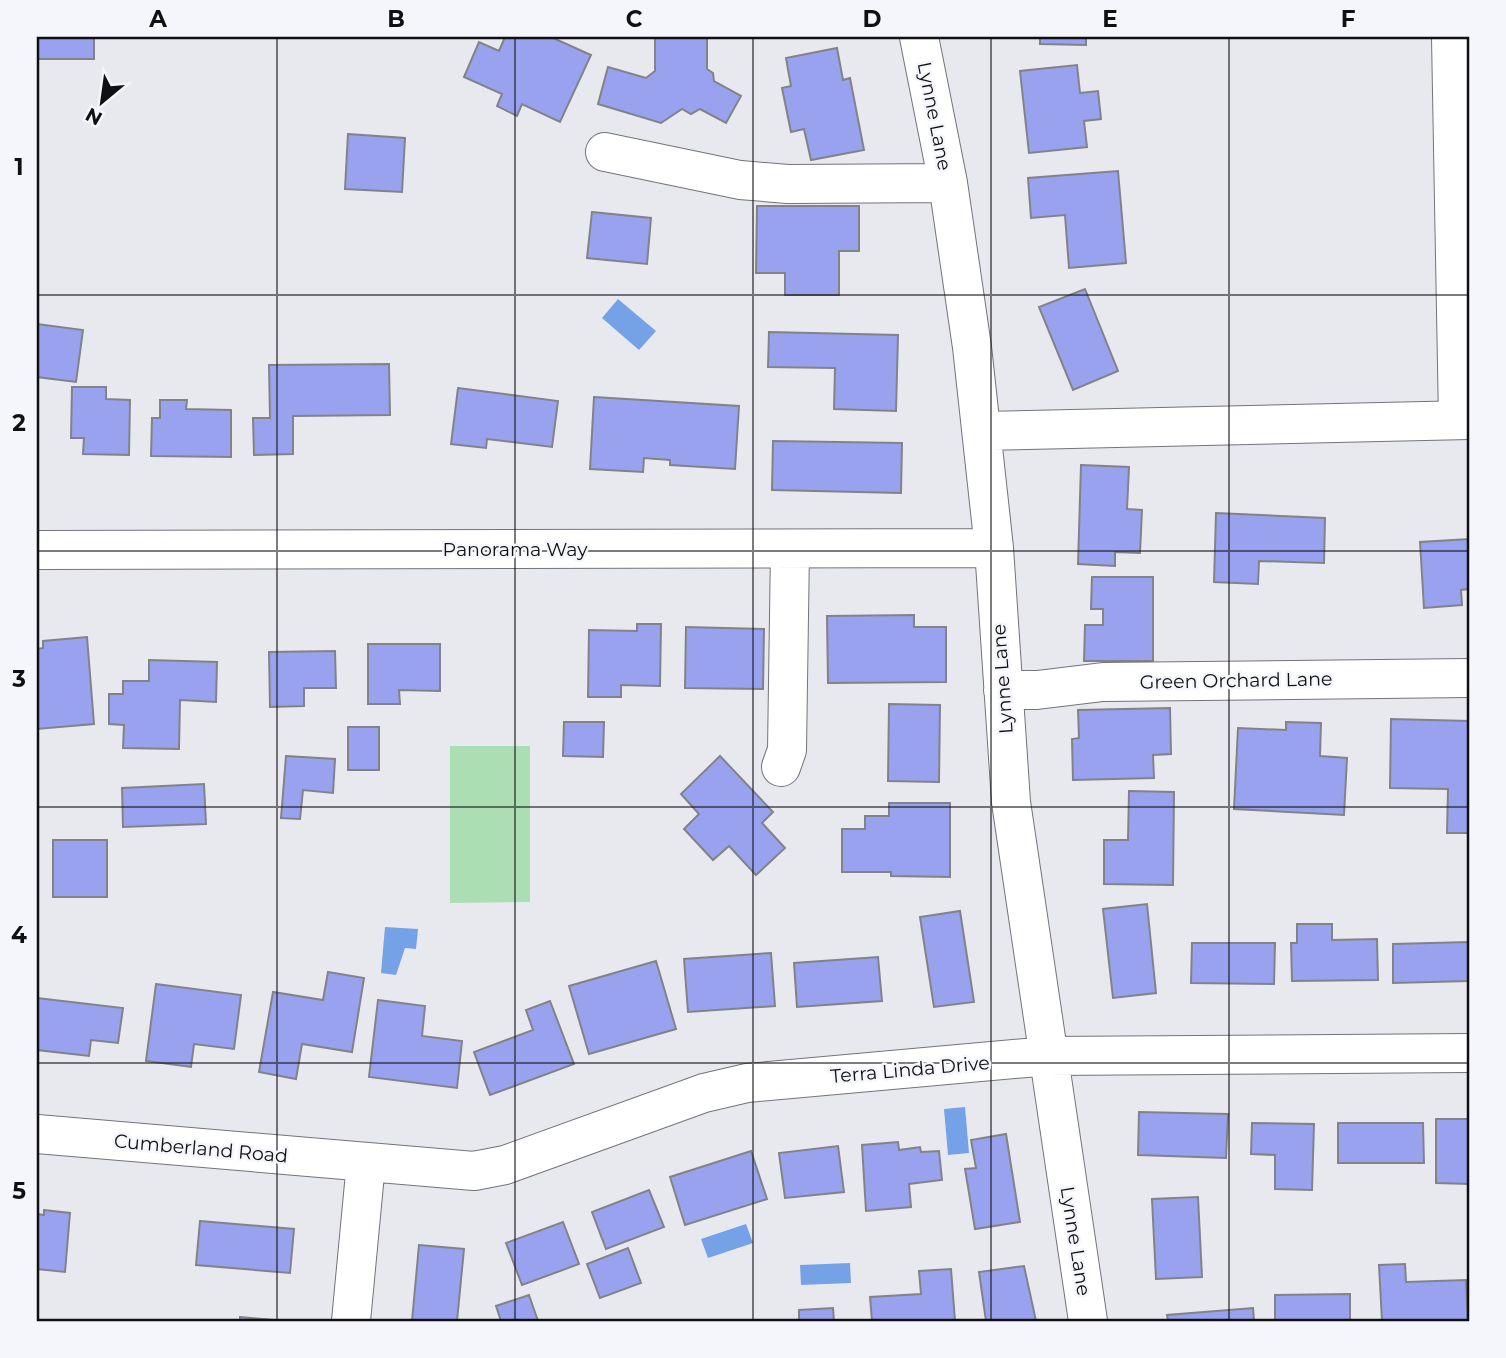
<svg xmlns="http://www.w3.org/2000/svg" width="1506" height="1358" font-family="Montserrat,sans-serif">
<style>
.green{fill:#acdeb3}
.water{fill:#75a1e6}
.building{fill:#99a2ef;stroke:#828388;stroke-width:2}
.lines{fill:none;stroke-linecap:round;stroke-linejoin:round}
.minor-casing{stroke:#737479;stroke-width:40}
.minor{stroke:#fff;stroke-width:38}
.grid{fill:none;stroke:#101012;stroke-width:2;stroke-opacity:0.55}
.labels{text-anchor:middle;stroke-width:5;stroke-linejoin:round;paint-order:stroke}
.street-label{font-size:19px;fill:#101012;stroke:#f5f6fc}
.neatline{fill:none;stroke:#101012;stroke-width:2.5}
.grid-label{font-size:23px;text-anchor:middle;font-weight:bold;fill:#101012}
</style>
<rect width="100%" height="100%" fill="#e8e9ef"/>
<path class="green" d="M450,746H530V902L450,903Z"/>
<path class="water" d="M618,299L656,331L639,350L602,318Z
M385,927L418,929L416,949L405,948L396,975L381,973Z
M965,1107L969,1153L948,1155L944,1109Z
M746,1224L753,1243L708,1258L701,1239Z
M850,1263L851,1283L801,1285L800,1265Z"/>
<path class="building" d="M37,37H94V59H37Z
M505,37H551L591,55L560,122L522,104L517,116L497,106L502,94L464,77L479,42L499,51Z
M655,37H707V69L713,73L714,81L741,96L726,123L700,109L691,114L682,109L661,123L598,104L608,67L646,78L655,71Z
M1040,37H1086V45L1040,44Z
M837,48L843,80L850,78L864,150L811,160L804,129L791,132L782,88L791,86L786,58Z
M1077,65L1080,93L1098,91L1101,119L1084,121L1087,147L1029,153L1020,71Z
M348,134L405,138L402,192L345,189Z
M1118,171L1126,263L1069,268L1065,215L1031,218L1028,178Z
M757,206H859V251H839V295H785V273H756Z
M592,212L651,218L647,264L587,258Z
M1085,289L1118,371L1073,390L1039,307Z
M37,324L83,330L76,382L37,377Z
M769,332L898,335L896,411L834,409L835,368L768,367Z
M389,364L390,415L293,416V454L254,455L253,418H270L269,365Z
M72,387H106V399L130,400L129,455L83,454L84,438H71Z
M458,388L558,401L552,447L487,439L486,448L451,444Z
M594,397L739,406L735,469L670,465V460L644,458L643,472L590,469Z
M160,400H187L186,409L231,410V457L151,456L152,418H160Z
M773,441L902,443L901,493L772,490Z
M1081,465L1129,467L1127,509L1142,510L1140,553L1115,552V566L1078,564Z
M1216,513L1325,518L1324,563L1259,561L1258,584L1214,582Z
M1469,539V589L1461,590L1462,605L1424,608L1420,542Z
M1092,577H1153V661H1084L1085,625H1103V609H1091Z
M914,615V627H946V682L828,683L827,616Z
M637,624H661L660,686L621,685V697H588L589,630L637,631Z
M686,627L764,629L763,689L685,688Z
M87,637L94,724L37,729V649L43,648V641Z
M368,644H440V691L399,690L400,704H368Z
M335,651L336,688H304V706L270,707L269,652Z
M149,660L217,662L216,702L180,700L179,749L123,748L124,725L109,724V694H123V681H149Z
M889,704L940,705L939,782L888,781Z
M1170,708L1171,754L1153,755L1154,778L1073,780L1072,739L1079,738L1078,710Z
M1391,719L1469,721V833H1447L1448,789L1390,788Z
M564,722H604L603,757L563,756Z
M1286,722L1321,723L1320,756L1347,758L1344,815L1234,809L1238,728L1286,730Z
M348,727H379V770H348Z
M286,756L335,759L333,793L303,790L300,819L281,818Z
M720,756L773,812L762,823L785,848L756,875L729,846L713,860L684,829L699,814L681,794Z
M204,784L206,824L123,827L122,788Z
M1129,791L1174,792L1173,885L1104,884V840H1128Z
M889,803H950V877L891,876V872H842V829H865V816H889Z
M53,840H107V897H53Z
M1147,904L1156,993L1113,998L1103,909Z
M960,911L974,1002L934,1007L920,917Z
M1297,924H1332V940L1377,939L1378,980L1292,981L1291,943H1297Z
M1469,942V981L1393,983V944Z
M1192,943H1275L1274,984L1191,983Z
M771,953L775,1006L688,1012L684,959Z
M878,957L882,1001L797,1007L794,963Z
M656,961L676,1029L589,1054L569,986Z
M328,972L364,978L352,1052L302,1044L296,1079L259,1072L273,992L323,1000Z
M156,984L241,995L234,1049L194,1044L191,1067L146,1061Z
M37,998L123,1008L118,1043L91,1040L89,1056L37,1050Z
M378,1000L425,1006L422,1036L462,1041L457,1088L369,1077Z
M550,1001L574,1064L490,1095L474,1052L533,1030L526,1010Z
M1139,1112L1228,1114L1226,1158L1138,1155Z
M1469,1115V1184L1436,1183V1119H1469Z
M1252,1123L1314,1124L1312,1190L1275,1189V1155L1251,1154Z
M1338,1123H1423L1424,1163H1338Z
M1006,1134L1020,1222L975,1229L965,1169L976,1168L971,1140Z
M898,1142L899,1150L920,1147L921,1152L939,1151L942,1180L909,1184L911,1207L866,1211L862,1145Z
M838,1146L844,1192L785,1198L779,1153Z
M751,1151L767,1199L685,1225L670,1177Z
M649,1190L664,1227L606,1249L592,1212Z
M1198,1197L1202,1277L1156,1279L1152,1199Z
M44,1210L70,1213L65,1272L37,1269V1214L44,1215Z
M200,1221L294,1229L290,1273L196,1265Z
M563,1222L579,1264L522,1285L506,1243Z
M419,1245L464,1249L457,1321H412Z
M628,1248L641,1283L600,1298L587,1264Z
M1405,1264L1406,1282L1466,1280L1468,1321H1382L1379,1265Z
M1024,1266L1036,1321H986L979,1272Z
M951,1269L955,1321H872L870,1297L921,1294L919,1271Z
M1350,1294V1321H1275V1295Z
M529,1295L538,1321H501L496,1306Z
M833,1308L834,1321H799V1310Z
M1253,1308L1254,1321H1168L1167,1315Z
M240,1317L286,1321H240Z"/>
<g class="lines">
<g class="minor-casing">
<path id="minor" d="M919,37L948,183L972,347L994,548L1011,802L1088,1321
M1451,37L1458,420
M605,152L740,180L788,184L948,183
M982,431L1469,420
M37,550L994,548
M1003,690H1037L1103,682L1469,678
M781,767L787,750L790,549
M37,1134L474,1171L505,1165L704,1093L747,1083L1048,1056L1469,1053
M351,1321L366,1163"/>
</g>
<use href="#minor" class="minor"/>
</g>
<path class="grid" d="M277,37V1321M515,37V1321M753,37V1321M991,37V1321M1229,37V1321M37,295H1469M37,551H1469M37,807H1469M37,1063H1469"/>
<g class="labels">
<g class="street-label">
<text transform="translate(935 116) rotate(79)" y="7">Lynne Lane</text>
<text x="515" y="556">Panorama Way</text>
<text transform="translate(1002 679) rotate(-94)" y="7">Lynne Lane</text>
<text transform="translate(1236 680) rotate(-1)" y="7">Green Orchard Lane</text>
<text transform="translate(910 1069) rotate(-5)" y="7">Terra Linda Drive</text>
<text transform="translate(201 1148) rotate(5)" y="7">Cumberland Road</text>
<text transform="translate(1076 1241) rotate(81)" y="7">Lynne Lane</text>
</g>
</g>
<rect width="1506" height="1358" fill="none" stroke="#f5f6fc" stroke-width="77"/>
<g transform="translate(102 102) rotate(209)" stroke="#f5f6fc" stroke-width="5" paint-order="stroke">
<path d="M0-5L12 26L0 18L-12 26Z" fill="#101012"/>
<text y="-10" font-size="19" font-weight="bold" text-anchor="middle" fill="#101012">N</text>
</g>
<rect x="38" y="38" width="1430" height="1282" class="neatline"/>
<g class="grid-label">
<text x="158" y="27">A</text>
<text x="396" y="27">B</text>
<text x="634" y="27">C</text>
<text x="872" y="27">D</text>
<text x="1110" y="27">E</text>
<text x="1348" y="27">F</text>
<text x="19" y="175">1</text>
<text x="19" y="431">2</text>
<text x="19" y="687">3</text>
<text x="19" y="943">4</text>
<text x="19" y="1199">5</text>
</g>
</svg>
